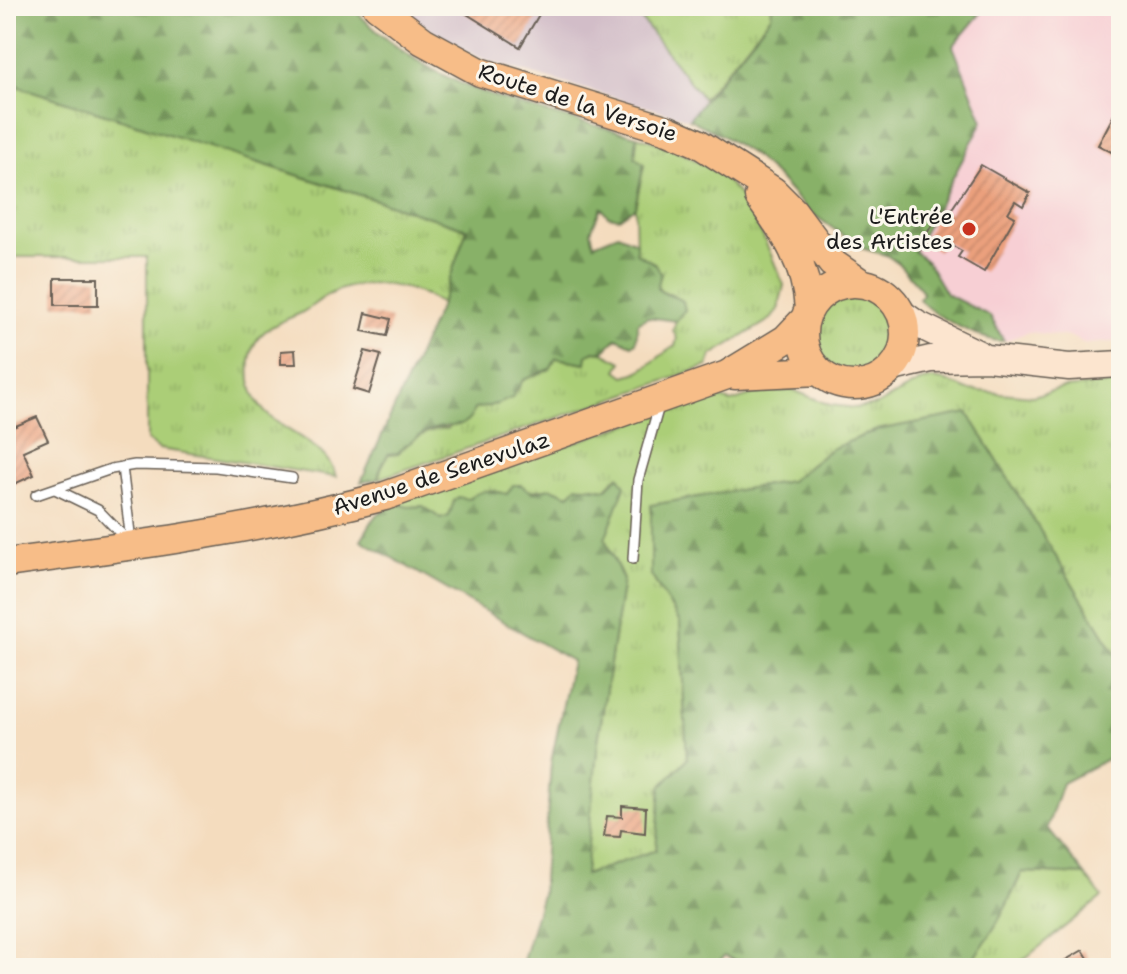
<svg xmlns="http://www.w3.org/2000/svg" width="1127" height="974" font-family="'Shantell Sans',sans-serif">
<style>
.built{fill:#f7cfd4}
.industrial{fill:#d2bdc8}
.grass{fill:url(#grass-tufts);stroke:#64754a;stroke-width:2}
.forest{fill:url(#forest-firs);stroke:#526642;stroke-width:2}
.building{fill:url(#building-hatch)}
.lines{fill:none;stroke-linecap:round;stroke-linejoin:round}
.service-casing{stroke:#685f55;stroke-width:12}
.secondary-casing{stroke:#685f55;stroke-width:29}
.primary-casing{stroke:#685f55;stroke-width:31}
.service{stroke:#fff;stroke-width:9}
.secondary{stroke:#fce5cf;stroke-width:26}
.primary{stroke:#f7bd88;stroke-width:28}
.poi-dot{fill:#c8321e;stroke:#fbf7ec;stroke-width:3}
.labels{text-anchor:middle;stroke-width:6;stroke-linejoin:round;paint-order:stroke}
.street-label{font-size:22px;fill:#1c1c1c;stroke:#fbf7ec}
.poi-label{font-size:22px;fill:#1c1c1c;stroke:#fbf7ec;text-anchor:end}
</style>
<defs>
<pattern id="grass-tufts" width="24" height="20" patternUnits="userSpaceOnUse" patternTransform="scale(2)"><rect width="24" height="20" fill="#abce77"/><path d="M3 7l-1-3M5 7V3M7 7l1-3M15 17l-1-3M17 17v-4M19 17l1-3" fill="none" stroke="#93b066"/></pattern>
<pattern id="forest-firs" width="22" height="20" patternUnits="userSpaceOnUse" patternTransform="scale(2)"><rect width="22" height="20" fill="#88b168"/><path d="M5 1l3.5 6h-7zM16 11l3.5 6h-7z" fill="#6e8f55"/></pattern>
<pattern id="building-hatch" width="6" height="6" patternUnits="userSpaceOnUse" patternTransform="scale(2)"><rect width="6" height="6" fill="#eba07d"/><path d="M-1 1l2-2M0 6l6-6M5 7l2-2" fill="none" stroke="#c9896b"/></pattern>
</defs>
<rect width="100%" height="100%" fill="#fbf7ec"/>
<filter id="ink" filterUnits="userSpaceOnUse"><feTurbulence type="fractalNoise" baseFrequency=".0125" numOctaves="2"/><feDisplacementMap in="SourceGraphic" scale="16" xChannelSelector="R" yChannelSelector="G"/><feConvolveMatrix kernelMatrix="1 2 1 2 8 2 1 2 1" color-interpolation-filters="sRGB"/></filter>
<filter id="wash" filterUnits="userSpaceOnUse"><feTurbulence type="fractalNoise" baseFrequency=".006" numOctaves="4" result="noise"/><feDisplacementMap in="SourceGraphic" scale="32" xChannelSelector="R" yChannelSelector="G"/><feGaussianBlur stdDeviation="1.8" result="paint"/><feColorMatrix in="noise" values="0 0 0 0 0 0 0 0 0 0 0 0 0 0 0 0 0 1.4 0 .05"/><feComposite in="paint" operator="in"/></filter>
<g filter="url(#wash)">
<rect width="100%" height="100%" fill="#f4dcbe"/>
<path class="built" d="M987,6H1121V341L1086,344L1071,337L1029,332L1004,341L990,316L946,294L928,264L914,251L983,121L953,46Z"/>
<path class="industrial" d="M419,6H631L703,99L689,119L491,62L459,48L412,17Z"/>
<path class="grass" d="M631,6H772L771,16L703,99Z
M6,84L20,87L467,229L441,304C410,284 365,276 330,294C319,299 310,309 299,314C265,328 246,336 250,380C256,433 323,431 336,477L159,449L147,440V257H6Z
M637,136C673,147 720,167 743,200C758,220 773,261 784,285L778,310L771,319L712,355L708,366L378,479L381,468L388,454L398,453C409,441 431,427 447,429L474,409L498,404L517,389L523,380L550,369L556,358L586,363V356L594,351L603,352L622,362L617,370L625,376C646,372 657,356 675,346L677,339L673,330L676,321L685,310L674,295L661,292L636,253L635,207L644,165L635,157Z
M816 334a38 38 0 1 1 76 0a38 38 0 1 1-76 0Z
M933,379L946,381L968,390L1033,396L1063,388L1121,383V663L968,413L877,430L831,449L790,481L651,505V575L680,622L687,759L661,787L657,850L584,875L598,741L623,580L605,539L618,476L605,489L590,486L569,495L551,488L454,501L449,517L441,519L423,506L409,507L394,503L712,396L731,402L762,392L793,390L830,405L856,408L877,405L919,382Z
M1022,872L1085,875L1102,897L1013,968H965C991,939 1006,908 1022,872Z"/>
<path class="forest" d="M6,6H351C430,92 530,108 637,136L635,157L644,164L635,207L619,218L608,216L601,207L591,231L594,244L618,234L636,242V253L656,264L661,274L657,288C663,295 675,296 683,301L685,310L676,321L647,317L638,323L636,342L632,345L617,338L603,352L594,351L587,356L586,363L556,358L550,369L523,380L512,398L498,404L474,409C469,430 453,424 437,428C425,431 406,444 398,453L388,454L381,468L378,479L361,482L441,304L467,229L20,87L6,71Z
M772,6H987L953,46L983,121L914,251L928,263L946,294L990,316L1004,341C986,343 930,314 919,299L923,294L921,289L898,263L886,255L861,248L807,210L779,179L753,155L723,136L689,119L771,16Z
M968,413L1121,663V752L1062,783L1047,828L1085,875L1022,872C1006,908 991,939 965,968H753L724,956L715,968H521L542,894L551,763L572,661L361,540L376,515L394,503L409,507L423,506L441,519L449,516L454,501L458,497L468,499C482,488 491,490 507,494L513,485H521L532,492L551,488L569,495L577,486L606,489L619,476L625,486L605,539L623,580L598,741L585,875L656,850L661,787L687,759L680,622L651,575V505L790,481L831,449L877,430Z"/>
<g id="blocks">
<path class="building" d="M454,6H544L520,47Z
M1121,101V157L1098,145Z
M981,165L1030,193L1023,206L1015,201L1008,213L1015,217L984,272L958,257L962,251L944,241L938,251L922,242L941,209L949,213Z
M55,278H98V305H55Z
M366,313L391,319L387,336L362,331Z
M295,350L296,364H281V351Z
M365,351L381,355L369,394L353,389Z
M37,417L48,440L23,451L34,475L10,486L6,477V430Z
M622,806L646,808L645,833L621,830L620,837L604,836L607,816L622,817Z
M1083,950L1094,968H1052Z"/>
</g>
</g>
<g filter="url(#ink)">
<use href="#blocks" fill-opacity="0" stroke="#685f55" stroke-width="2"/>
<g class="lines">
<g class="service-casing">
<path id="service" d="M122,467L131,541
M55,489L98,510L129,542
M36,495L111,469L135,465L216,467L292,478
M633,559L638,480L659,406"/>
</g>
<g class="secondary-casing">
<path id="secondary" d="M900,312L917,324L981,355
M892,368L931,359L987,358L1069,367L1121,364"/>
</g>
<g class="primary-casing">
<path id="primary" d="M377,6L423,41L480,72L668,130L698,143L773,191L793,211L832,263L861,283
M759,197C786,234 806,263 809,309
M803 334a51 51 0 1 1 102 0a51 51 0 1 1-102 0Z
M735,375L819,371
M6,563C133,546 261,529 385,496L727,375L786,339L805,319"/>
</g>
<use href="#service" class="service"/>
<use href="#secondary" class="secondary"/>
<use href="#primary" class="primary"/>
</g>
</g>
<circle class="poi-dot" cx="969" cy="229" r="8"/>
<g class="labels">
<g class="street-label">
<text transform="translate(578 102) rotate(18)" y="8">Route de la Versoie</text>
<text transform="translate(441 473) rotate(-18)" y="8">Avenue de Senevulaz</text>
</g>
<g class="poi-label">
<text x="953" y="224">L'Entrée<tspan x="953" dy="25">des Artistes</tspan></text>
</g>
</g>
<rect width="1127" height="974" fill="none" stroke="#fbf7ec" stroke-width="32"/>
</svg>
